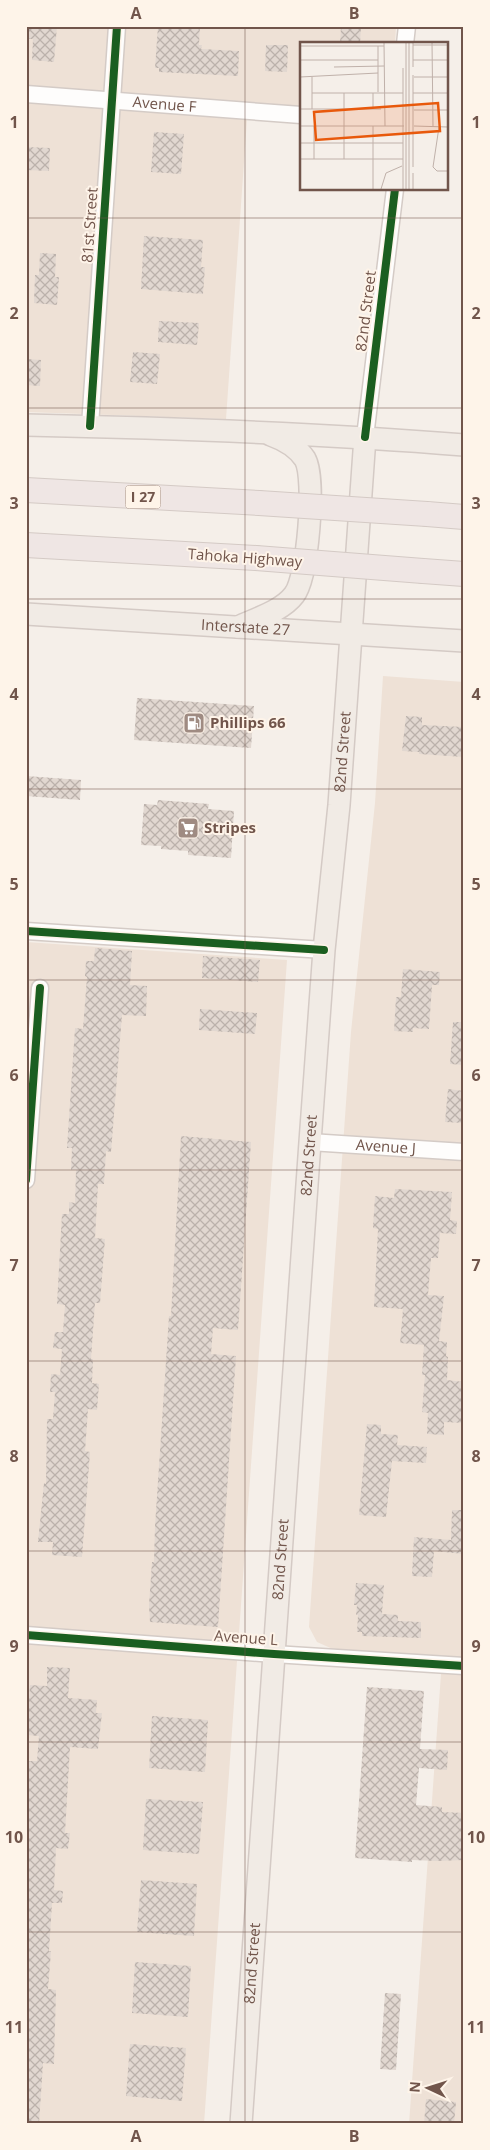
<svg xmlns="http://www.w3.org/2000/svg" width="490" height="2150" font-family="'Open Sans',sans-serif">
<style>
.residential{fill:#eee1d6}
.building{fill:url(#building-cross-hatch)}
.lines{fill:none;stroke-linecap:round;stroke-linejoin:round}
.minor-casing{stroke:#d4cbc6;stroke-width:19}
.major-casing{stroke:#d4cac5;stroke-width:24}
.highway-casing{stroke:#d4cac5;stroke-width:26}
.minor{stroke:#fefdfc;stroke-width:16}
.major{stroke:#f1ebe5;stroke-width:21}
.highway{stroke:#efe6e4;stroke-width:24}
.highway-bridge-casing{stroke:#d4cac5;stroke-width:26;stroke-linecap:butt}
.highway-bridge{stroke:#efe6e4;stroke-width:24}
.cycleway-casing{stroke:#fef4e9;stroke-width:11}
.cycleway{stroke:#1b5e20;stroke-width:8}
.grid{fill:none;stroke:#71554b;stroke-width:1;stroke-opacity:0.55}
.labels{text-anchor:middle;stroke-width:4;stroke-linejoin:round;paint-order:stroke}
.shield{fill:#fef4e9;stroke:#9b857a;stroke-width:1}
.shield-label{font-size:14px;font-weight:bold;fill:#71554b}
.street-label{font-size:15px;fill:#71554b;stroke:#fef4e9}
.poi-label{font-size:15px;font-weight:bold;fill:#71554b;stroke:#fef4e9;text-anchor:start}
.inset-road{fill:none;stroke:#c0b1aa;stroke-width:1}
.view{fill:#e8590c;fill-opacity:0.15;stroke:#e8590c;stroke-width:2.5}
.inset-edge{fill:none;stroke:#71554b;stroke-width:2.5}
.neatline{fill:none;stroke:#71554b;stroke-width:2}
.grid-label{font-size:16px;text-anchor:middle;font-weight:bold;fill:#71554b}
</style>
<defs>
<pattern id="building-cross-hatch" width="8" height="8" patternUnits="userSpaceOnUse" patternTransform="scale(1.25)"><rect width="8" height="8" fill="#e1d7d0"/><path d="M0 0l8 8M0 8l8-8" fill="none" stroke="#bbb1ab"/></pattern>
</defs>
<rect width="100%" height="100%" fill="#f5efe9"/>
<path class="residential" d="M26,26H396L395,44H301V108L248,105L226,419L26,412Z
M383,676L464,682V2124H409L442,1660L335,1650L317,1642L309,1627L351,1032L375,803Z
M26,942L287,960L204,2124H26Z"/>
<path class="building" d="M26,26H57L54,62L32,60L33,39H26Z
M158,26H200L199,45H202L201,49L239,51L238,76L159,72V68H155Z
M341,26H361L360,44H340Z
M266,45H288L287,72L265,71Z
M154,132L184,134L181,174L151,172Z
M26,147L50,148L49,171L26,170Z
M144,236L203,240L201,267H205L203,294L141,289Z
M40,253L56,254L55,277H59L57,305L34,303L35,275H39Z
M159,321L199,323L197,345L158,342Z
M133,352L160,354L157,384L130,382Z
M26,359L41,360L40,386L26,385Z
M137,698L254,706L251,748L134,740Z
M406,716L422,717V725L464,727V757L419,754V752L402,751Z
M26,776L81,780L80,800L26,796Z
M158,800L209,804L208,809L234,811L231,858L188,855V851L161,849V846L141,845L144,804L157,805Z
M95,948L132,951L130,985L147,986L146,1016L122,1015L111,1152L106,1151L104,1184H98L95,1238L105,1239L100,1303H95L91,1359H93L92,1383L99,1384L97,1410L88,1409L85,1451L90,1452L82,1557L52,1555L53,1542H38L44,1483L46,1484L47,1419H53L55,1392H50L51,1374L60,1375L62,1349L53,1348L55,1332H63L65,1305L57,1304L62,1214H69V1202L75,1203L76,1170H71L72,1148H67L75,1028L83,1029L87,977L85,976L86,961H94Z
M203,956L260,960L258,982L202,978Z
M403,969L440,972L439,985H432L429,1029L413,1028V1032L394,1031L396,997H401Z
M200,1009L257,1013L255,1034L199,1030Z
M453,1022H464V1065L450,1064Z
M448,1089L464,1091V1123L445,1122Z
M181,1136L251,1142L238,1330L213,1328L211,1354L236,1356L218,1627L150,1622L149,1605L152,1562H154L155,1526L169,1316H171Z
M395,1189L452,1192L450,1220L457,1221L456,1234L440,1233L438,1258H431L428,1295L444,1296L439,1341L447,1342L446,1356L448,1357L447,1380L464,1382V1423L444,1422V1435L427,1434L428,1413L422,1412L425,1375H422L424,1345L400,1343L403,1309L374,1307L378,1229L373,1228L375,1196L394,1198Z
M367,1424L381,1425V1434L398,1435L397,1445L427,1447L426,1463L392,1461L386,1517L359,1515Z
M452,1510H464V1554L434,1551L432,1577L412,1576L414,1537L451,1540Z
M356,1583L384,1585L382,1614L398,1615V1621L421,1622V1638L362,1636V1632H357L358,1615H356L357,1605H354Z
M47,1667L70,1668L68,1698L97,1700L96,1713H102L98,1749L70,1747L65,1833H70L68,1849L56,1848L54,1890L63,1891L62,1903H52L49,1951H51L48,1989L56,1990L54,2064L43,2063L39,2124H26V1761H37L39,1736L27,1735L30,1685L47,1686Z
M367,1687L424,1691L420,1749L448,1750L447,1770L419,1768L416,1805L442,1807V1812L464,1813V1860L437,1861L412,1860V1862L355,1858Z
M152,1716L208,1720L205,1772L149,1768Z
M146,1799L203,1802L199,1854L143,1850Z
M141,1880L197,1884L194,1936L137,1932Z
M135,1962L191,1966L188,2017L132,2013Z
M385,1993L401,1994L396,2070L380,2069Z
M130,2044L186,2048L182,2101L126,2096Z
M426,2099L456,2102L454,2124H424Z"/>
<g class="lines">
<g class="minor-casing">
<g id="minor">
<path d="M405,44L407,26"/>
<path id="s1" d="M26,94L301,115"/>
<path d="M90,426L117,26"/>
<path d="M365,437L395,189"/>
<path d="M26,931L324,950"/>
<path id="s2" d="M310,1142L464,1152"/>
<path d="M26,1180L40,988"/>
<path d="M26,1635L274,1654L464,1666"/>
</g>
</g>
<g class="major-casing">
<g id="major">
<path d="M26,425C172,428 318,433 464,445"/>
<path id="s3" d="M26,614L464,641"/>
<path d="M238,627C255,619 282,611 294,595C308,578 316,478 305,459C297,447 285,440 271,435"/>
<path id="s4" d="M241,2124L310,1142L324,950L339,805L365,437"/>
</g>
</g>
<g class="highway-casing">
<path id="highway" d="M26,490L259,503
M427,514L464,517
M26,545L256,558
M423,571L464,574"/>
</g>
<use href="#minor" class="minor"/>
<use href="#major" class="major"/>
<use href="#highway" class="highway"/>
<g class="highway-bridge-casing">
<path id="highway-bridge" d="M259,503L427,514
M256,558L423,571"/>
</g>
<use href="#highway-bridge" class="highway-bridge"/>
<g class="cycleway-casing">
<path id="cycleway" d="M90,426L117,26
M365,437L395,189
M26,931L324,950
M26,1180L40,988
M26,1635L274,1654L464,1666"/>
</g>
<use href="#cycleway" class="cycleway"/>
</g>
<path class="grid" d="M245,26V2124M26,218H464M26,408H464M26,599H464M26,789H464M26,980H464M26,1170H464M26,1361H464M26,1551H464M26,1742H464M26,1932H464"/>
<defs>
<g id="fuel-square" transform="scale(1.125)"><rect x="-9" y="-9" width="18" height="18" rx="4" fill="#9f8b82" stroke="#fef4e9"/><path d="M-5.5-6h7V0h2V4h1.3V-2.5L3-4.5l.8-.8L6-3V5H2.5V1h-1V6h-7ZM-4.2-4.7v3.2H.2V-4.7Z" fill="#fff"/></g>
<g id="supermarket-square" transform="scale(1.125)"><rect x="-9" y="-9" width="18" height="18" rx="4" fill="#9f8b82" stroke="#fef4e9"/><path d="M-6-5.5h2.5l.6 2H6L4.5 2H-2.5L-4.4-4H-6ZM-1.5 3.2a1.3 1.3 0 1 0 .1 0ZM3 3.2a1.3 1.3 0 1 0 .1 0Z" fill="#fff"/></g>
</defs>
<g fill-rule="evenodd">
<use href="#fuel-square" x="194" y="723"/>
<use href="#supermarket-square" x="188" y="828"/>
</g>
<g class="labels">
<rect class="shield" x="125.5" y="485.5" width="35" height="23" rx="4"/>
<g class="shield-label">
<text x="143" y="502">I 27</text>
</g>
<g class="street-label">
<text dy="5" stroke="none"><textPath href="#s1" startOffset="139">Avenue F</textPath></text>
<text transform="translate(90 225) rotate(-86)" y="5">81st Street</text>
<text transform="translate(366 311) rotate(-83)" y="5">82nd Street</text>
<text transform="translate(245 558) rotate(4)" y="5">Tahoka Highway</text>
<text dy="5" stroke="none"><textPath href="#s3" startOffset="220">Interstate 27</textPath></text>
<text dy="5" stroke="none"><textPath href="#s4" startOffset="1376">82nd Street</textPath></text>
<text dy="5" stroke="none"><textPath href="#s2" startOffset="76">Avenue J</textPath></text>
<text dy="5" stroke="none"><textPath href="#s4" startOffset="971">82nd Street</textPath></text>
<text dy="5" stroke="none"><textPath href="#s4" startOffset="566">82nd Street</textPath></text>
<text transform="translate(246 1638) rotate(4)" y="5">Avenue L</text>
<text dy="5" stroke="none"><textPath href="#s4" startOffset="161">82nd Street</textPath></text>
</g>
<g class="poi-label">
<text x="210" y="728">Phillips 66</text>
<text x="204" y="833">Stripes</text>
</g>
</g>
<g transform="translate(300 42)">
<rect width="148" height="148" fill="#f5efe9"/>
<path class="inset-road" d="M84,0L85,84M106,0V147M109,0V147M113,0V25M132,0L133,85M113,3H148M0,4H84M0,18H78M113,18H148M34,25L84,24M103,26V147M113,33V125M0,35L78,31M12,35V67M114,35H148M78,50V4M12,51H103M44,51V117M73,51V67M113,51H148M0,67H81M114,68H148M0,84H104M14,84V117M114,84L148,85M139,85L133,125L137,129H148M0,101H103M0,117H103M73,147V84M81,147L86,131L102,124M113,147V131"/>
<path class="view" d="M138,61L140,89L16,98L14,70Z"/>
<rect width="148" height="148" class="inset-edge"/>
</g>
<rect width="490" height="2150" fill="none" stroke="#fef4e9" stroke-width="55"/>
<g transform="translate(428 2088) rotate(274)" stroke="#fef4e9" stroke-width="4" paint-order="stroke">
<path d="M0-4L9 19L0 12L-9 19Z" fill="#71554b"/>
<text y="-8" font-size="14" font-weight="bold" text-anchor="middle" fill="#71554b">N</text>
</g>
<rect x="28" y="28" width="434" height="2094" class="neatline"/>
<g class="grid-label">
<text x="136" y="19">A</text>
<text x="354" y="19">B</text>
<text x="14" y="128">1</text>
<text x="476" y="128">1</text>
<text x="14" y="319">2</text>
<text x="476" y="319">2</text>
<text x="14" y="509">3</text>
<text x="476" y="509">3</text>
<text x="14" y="700">4</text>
<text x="476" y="700">4</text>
<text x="14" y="890">5</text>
<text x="476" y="890">5</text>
<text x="14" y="1081">6</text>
<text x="476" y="1081">6</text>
<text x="14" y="1271">7</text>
<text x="476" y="1271">7</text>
<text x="14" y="1462">8</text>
<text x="476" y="1462">8</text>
<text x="14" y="1652">9</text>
<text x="476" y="1652">9</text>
<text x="14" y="1843">10</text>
<text x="476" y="1843">10</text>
<text x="14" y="2033">11</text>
<text x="476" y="2033">11</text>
<text x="136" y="2142">A</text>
<text x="354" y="2142">B</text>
</g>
</svg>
